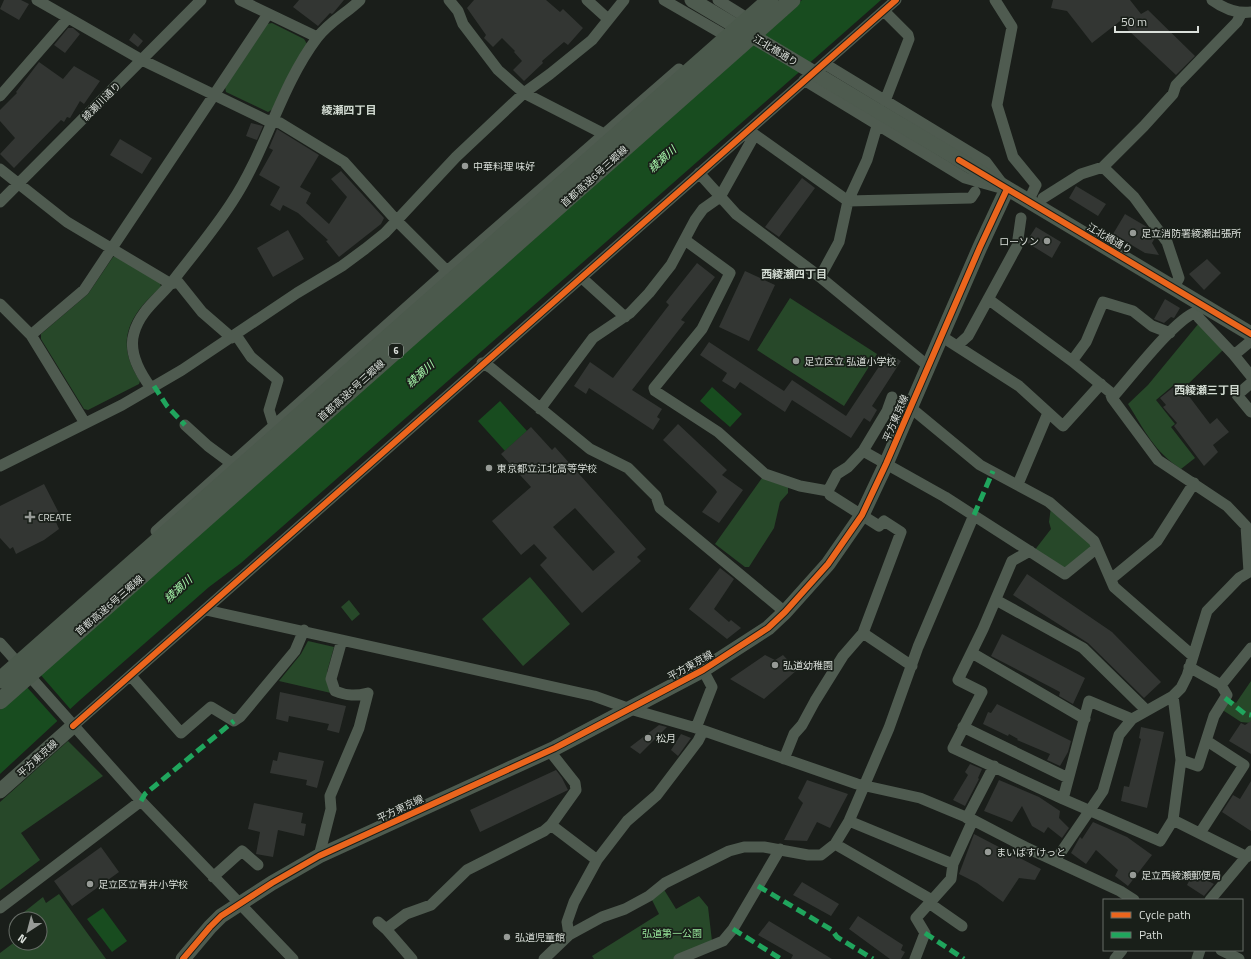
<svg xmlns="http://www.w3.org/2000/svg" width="1251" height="959" font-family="'Titillium Web','Noto Sans JP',sans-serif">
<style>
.green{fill:#274829}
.water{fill:#184c1f}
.pier{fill:#1a1e1a}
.building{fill:#333633;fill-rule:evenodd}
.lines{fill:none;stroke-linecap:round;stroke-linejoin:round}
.minor{stroke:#4f5b50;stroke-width:11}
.major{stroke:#4e5b4f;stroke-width:15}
.highway{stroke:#4b594c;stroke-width:17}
.quiet{stroke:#20a55d;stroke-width:5;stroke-dasharray:10 5;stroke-linecap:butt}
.cycleway-casing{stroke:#191f19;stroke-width:8}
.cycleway{stroke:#eb651d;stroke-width:6}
.poi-dot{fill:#979b97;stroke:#191f19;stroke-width:1.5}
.labels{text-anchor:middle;stroke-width:3.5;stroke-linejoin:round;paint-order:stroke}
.shield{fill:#191f19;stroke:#a0a5a0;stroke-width:1}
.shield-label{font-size:9px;font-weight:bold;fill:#dadfda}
.street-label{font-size:10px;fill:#dadfda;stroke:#191f19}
.poi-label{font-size:10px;fill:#dadfda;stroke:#191f19;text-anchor:start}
.park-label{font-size:10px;fill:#98e79c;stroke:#191f19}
.neighbourhood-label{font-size:11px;font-weight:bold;fill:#d3dcd3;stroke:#191f19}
.water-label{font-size:11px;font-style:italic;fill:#a7f7ab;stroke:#191f19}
</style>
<rect width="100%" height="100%" fill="#1a1e1a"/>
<path class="green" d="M272,23L304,39L307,44L273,109L268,112L226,92L225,87L267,24Z
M117,255L160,283L161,287C129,315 114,342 140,381L139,384L88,410L84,409L41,339V334L88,294L113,257Z
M790,298L877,354L844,406L757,350Z
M1199,323L1223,350L1185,387L1183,384L1180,386L1176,383L1156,400L1175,424L1171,427L1195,458L1181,469C1154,451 1145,431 1128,404L1148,385Z
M762,478L788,487V493L780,502L774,528L749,567H745L715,544Z
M1051,507L1095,548L1065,573L1034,551L1051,529L1049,522Z
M530,577L570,624L523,666L482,619Z
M349,600L360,614L352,621L341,607Z
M308,641L334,647L327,672L331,693L279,681L301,654Z
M1251,681V723L1241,722L1221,709L1227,697L1236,703Z
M68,741L103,776L21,833L40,860L0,890V802Z
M663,888L676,909L699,896L708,907L712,941L674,957L675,959H594L592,956L659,914L651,898Z
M59,894L106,959H0V953L16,941V943H40V919H16V934L9,924L43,897L46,903Z"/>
<path class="water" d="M802,0H881L241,563L209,587L80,700L0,774V710Z
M712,387L742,414L730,427L700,401Z
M500,401L527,431L505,451L478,421Z
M103,908L127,941L112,952L87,919Z"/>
<path class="pier" d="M39,673L72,711L60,724L25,685Z"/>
<path class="building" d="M4,0H21L29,4L19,20L0,9Z
M299,0H344L334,12L332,14L330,13L318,26L293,7Z
M474,0H546L560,12L563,9L583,28L568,45L564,42L542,61L543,63L524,81L513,70L522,61L514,52L515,51L502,38L493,47L484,38L486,35L467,8Z
M1053,0H1130L1141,14L1148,10L1195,56L1176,75L1128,30L1124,18L1092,43L1067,11L1051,8Z
M68,28H73L80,34L65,53L54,45Z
M134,33L143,41L138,47L129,40Z
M39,62L63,79L74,66L100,81L84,104L80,101L70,118L67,117L64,122L61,120L14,168L0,154L15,138L0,121V110L17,93L16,92Z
M251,123L263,126L257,140L246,136Z
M277,129L319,155L300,187L311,193L306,203L329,224L347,197L331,179L341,171L384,218L381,224L339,257L326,241L328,240L298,213L283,205L280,211L270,205L280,187L259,175L273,150L269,148Z
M120,139L152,158L142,174L110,155Z
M802,178L815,188L779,237L765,227Z
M1076,186L1106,204L1098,216L1069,198Z
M1125,214L1147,227L1155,238L1152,243L1159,255L1145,253L1113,234Z
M1036,227L1061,242L1052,258L1026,242Z
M288,230L304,259L273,277L257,248Z
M1207,259L1221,273L1204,290L1189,274Z
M697,263L715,277L681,320L685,322L632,390L662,409L657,417L660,419L653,430L589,388L586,394L574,386L590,362L613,378L669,305L666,302Z
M745,271L775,285L749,341L719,327Z
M1165,299L1180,308L1174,318L1171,317L1164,323L1154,319Z
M709,342L784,391L792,380L846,416L888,353L901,361L872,406L877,410L870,422L864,418L851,438L792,400L785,412L740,382L735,389L722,381L727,373L700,355Z
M1176,385L1179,389L1182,387L1210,424L1217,418L1229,432L1213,445L1218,452L1204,466L1174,426L1177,423L1163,407L1166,405L1160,398Z
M678,424L727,470L722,475L743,490L719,523L702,512L717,492L715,489L663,440Z
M531,427L552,450L555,447L646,549L637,557L641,561L582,613L540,565L547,558L534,544L521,555L492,521L531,487L501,454ZM575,508L615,552L593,571L553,527Z
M44,484L61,517L55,520L59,529L44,540L16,554L13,547L10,549L0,538V506Z
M720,568L734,579L714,609L729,622L731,620L741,628L727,639L689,609Z
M1027,574L1112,632L1161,682L1144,698L1088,643L1013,595Z
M1002,634L1085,678L1073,704L1059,696L1060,692L991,656Z
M765,655L775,660L783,655L797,670L764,699L730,679Z
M280,692L346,706L339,733L327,730L329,724L289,716L288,722L276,719Z
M997,704L1071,741L1068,752L1060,766L1047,760L1050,754L1017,740L1018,739L1009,734L1008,736L983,724L988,712L991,713Z
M1251,721V754L1229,741L1241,723L1245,725Z
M659,725L667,727L640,754L630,747Z
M1141,727L1164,732L1147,808L1121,801L1124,786L1129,787L1141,739L1139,738Z
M681,734L691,738L678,756L671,750Z
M279,752L324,761L317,788L306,785L307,780L270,773L273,760L277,761Z
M970,764L982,769L978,778L979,779L965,806L953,800L968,775L965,772Z
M556,770L562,778L568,790L566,791L480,832L470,810Z
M807,780L848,794L830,828L817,822L807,841L784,840L803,803L798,798Z
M999,780L1039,797L1060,811L1059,818L1069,828L1062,838L1048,827L1044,833L1032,826L1022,806L1012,822L984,811Z
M1251,781V831L1222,812L1233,795L1240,799Z
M254,803L303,813L301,823L306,824L304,836L278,830L273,857L256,854L260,832L248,829Z
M1093,822L1127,837L1152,855L1128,886L1115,876L1118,870L1096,850L1086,864L1071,853L1080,837L1082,839Z
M974,834L1041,869L1035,880L1019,878L1003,902L977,883L959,874Z
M101,847L119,872L72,906L54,881Z
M1193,873L1214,884L1204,896L1187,885Z
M802,882L839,904L831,916L793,895Z
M858,916L903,945L901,950L905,952L901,959H890L849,929Z
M769,921L832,959H791L793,955L758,935Z"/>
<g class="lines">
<path class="minor" d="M37,0L142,60L266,120L280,123L344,162L397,221L447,271
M240,0L317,37
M449,0L458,11L463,24L498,70L524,93L604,134
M587,0L608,19
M664,0L721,33
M718,0L742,15
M995,0L1012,27L997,105L1013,157L1036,185L1028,202
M1212,0C1223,8 1236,14 1251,12
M884,11L908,35L909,39L885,101
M825,64L986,162L1001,182
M804,80L965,178L997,187
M0,96L68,18
M751,132L848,201L971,198L975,192
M1103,167L1134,197L1167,242L1179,278L1174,287
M0,169L67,222L171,284L178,282L202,312L232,338
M699,173L736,214L820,277L928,366
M1043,198L1081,174L1103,167L1144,126L1173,94L1176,85L1237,22L1241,14
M0,202L201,0
M685,240L730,273L702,329L654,388L655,391L718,432L765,474L800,486L828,491
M820,277L839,242L848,201L867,160L877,126
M582,278L625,317
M988,299L1072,361L1110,392L1112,398L1158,460L1227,506L1246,526L1249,572
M0,304L31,335L85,423
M1196,312L1199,318L1234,355L1251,376
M31,335L84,290L268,14
M236,335L251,357L278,380L269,410L274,426
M941,336L1019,386L1063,426L1101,384
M958,345L968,336L1017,246L1021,218
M1234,355L1251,341
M1072,361L1086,342L1103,302L1133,311L1152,326L1170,333
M482,363L491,368L590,449L628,468L656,496L660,508L785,612
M1251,383L1237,395L1251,412
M151,388C140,373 128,353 134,333C140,311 158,299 172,282C192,256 214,230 232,202C266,151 280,87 317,38C329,22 347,13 360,0
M1112,398C1130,378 1174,320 1196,312L1200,303
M911,408L980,465L1049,502L1094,541L1114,587L1193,656
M540,409L593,338L630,313L649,293L671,265L695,220L703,209L720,197L754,136
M185,425L208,446L231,463
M863,451L945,497L1065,574L1097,548
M0,466L122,405L182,370L297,293L342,266L365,249L385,233L456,157L524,93L550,74L592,40L624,0
M1018,484L1048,413
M156,531L447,271L679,69
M1030,551L1012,561L983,629L958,680L982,692L953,748L1063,799L1160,841L1173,820L1247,857
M1111,579L1157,541L1194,483
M996,600L1083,648L1146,710
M206,610L594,696L630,709L696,728L857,784L920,798L973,820L1025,847L1120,891L1134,900
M863,633L912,666
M0,643L141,801L293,959
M972,653L1085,719
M131,676L181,733L211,707L234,721L240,717L295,651L304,630
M1221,685L1251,648
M1173,696L1181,760L1173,820
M73,726L896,0
M963,727L1068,778
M696,728L712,687L703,670
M784,759L794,734L802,725L815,701L843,656L863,633L901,532L884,521L879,526L830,495L828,491L837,474L848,467L863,451L887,411L892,397
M1181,760L1198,766L1214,716L1227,695L1221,685L1189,667
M1063,799L1089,701L1132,719
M967,818L994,766
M849,821L953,864
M551,825L597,860
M1200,833L1244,765L1207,741
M835,844L932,900
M319,856L331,809L330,796L359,728L368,693C356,696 347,696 335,691L331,679L342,640
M1055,861L1103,791L1119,735L1132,719L1173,696L1181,688L1187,676L1207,611L1239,578L1251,571
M213,877L242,851L258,865
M1210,900L1251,851
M929,903L962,926
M0,908L141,801
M378,922L386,929
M569,935L567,922L574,902L597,860L627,821L657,795L698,741L703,731
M1221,950L1239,959
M412,959L386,929L406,914L431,905L467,870L544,831L551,825L576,790L575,783L549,750
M544,959L569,935L602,917L625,909L649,896L665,883L729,851L744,847H764L808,855H821L835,844L849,821L889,728L918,647L974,515
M679,959L723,941L733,929L780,849
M915,959L925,933L916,918L951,879L953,864L973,820
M1115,959L1122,950
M1197,959L1200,950"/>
<path class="major" d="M692,0L1251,334
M0,791L73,726
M183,959L210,927L221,916L272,883L319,856L555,748L703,670L768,628L785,612L828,564L862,515L886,464L980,247L1007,189"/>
<path class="highway" d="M0,680L770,0
M0,701L792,0"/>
<path class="quiet" d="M154,386L167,406L185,425
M974,515L993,471
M1225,698L1245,714L1251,715
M141,801L145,794L234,721
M758,886L832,930L837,937L873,959
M733,929L781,959
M925,933L964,959"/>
<g class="cycleway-casing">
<path id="cycleway" d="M959,160L1251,334
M73,726L896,0
M183,959L210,927L221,916L272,883L319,856L555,748L703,670L768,628L785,612L828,564L862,515L886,464L980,247L1007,189"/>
</g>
<use href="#cycleway" class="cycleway"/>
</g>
<g class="poi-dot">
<circle cx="465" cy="166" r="4"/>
<circle cx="1133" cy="233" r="4"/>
<circle cx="1047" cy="241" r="4"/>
<circle cx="796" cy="361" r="4"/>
<circle cx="489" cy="468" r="4"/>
<path d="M28 511h4v4h4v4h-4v4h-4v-4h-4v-4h4z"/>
<circle cx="775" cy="665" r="4"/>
<circle cx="648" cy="738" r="4"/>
<circle cx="988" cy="852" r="4"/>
<circle cx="1133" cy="875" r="4"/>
<circle cx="90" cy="884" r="4"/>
<circle cx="507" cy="937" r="4"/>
</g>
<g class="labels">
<rect class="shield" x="389" y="344" width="14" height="14" rx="3"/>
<g class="shield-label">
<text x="396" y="354">6</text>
</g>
<g class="street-label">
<text transform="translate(776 50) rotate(31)" y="4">江北橋通り</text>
<text transform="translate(101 101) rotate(-45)" y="4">綾瀬川通り</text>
<text transform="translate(594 176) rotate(-42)" y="4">首都高速6号三郷線</text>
<text transform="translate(1110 238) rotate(30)" y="4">江北橋通り</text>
<text transform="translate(351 390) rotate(-42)" y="4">首都高速6号三郷線</text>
<text transform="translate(895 418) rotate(-67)" y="4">平方東京線</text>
<text transform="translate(109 605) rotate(-41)" y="4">首都高速6号三郷線</text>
<text transform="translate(690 665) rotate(-29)" y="4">平方東京線</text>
<text transform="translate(37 758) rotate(-42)" y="4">平方東京線</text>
<text transform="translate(400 808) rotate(-25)" y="4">平方東京線</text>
</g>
<g class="poi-label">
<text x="473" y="170">中華料理 味好</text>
<text x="1141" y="237">足立消防署綾瀬出張所</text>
<text x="1039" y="245" text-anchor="end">ローソン</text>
<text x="804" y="365">足立区立 弘道小学校</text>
<text x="497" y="472">東京都立江北高等学校</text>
<text x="38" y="521">CREATE</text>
<text x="783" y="669">弘道幼稚園</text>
<text x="656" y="742">松月</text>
<text x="996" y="856">まいばすけっと</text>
<text x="1141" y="879">足立西綾瀬郵便局</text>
<text x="98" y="888">足立区立青井小学校</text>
<text x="515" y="941">弘道児童館</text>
</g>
<g class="park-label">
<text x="672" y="937">弘道第一公園</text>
</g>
<g class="neighbourhood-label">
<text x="349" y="114">綾瀬四丁目</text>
<text x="794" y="278">西綾瀬四丁目</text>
<text x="1207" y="394">西綾瀬三丁目</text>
</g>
<g class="water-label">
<text transform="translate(662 159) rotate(-42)" y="4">綾瀬川</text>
<text transform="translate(420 374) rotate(-42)" y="4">綾瀬川</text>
<text transform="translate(178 589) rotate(-42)" y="4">綾瀬川</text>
</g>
</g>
<rect x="1103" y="899" width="140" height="52" fill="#191f19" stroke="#666c66"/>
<rect x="1111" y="912" width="20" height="6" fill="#eb651d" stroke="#666c66"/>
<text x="1139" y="919" font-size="12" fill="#dadfda">Cycle path</text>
<rect x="1111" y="932" width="20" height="6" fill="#20a55d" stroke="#666c66"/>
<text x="1139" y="939" font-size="12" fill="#dadfda">Path</text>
<g transform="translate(28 931) rotate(216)"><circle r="19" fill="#191f19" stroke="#666c66"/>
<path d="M0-3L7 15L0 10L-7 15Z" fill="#979b97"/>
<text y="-6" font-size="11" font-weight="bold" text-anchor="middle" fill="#dadfda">N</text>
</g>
<path d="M1115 26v6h83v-6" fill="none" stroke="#dadfda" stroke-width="2"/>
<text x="1121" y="26" font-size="12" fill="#dadfda" stroke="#191f19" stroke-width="3" paint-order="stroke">50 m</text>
</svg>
